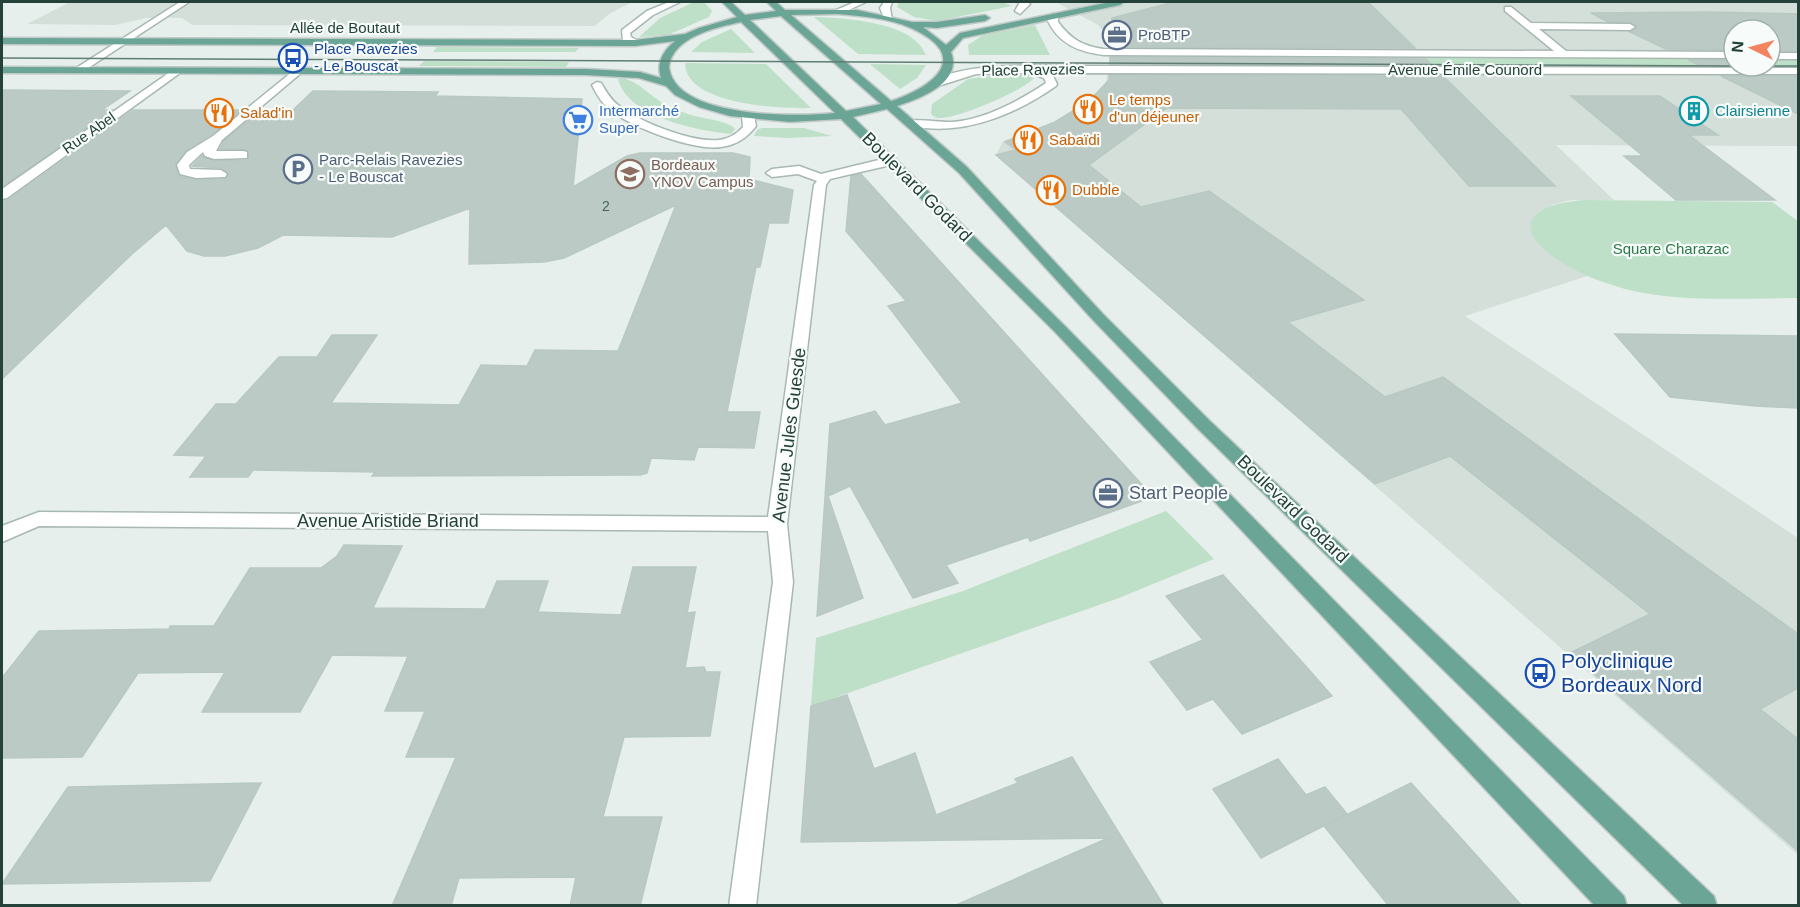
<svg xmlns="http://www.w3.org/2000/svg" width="1800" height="907" font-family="Arial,sans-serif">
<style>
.built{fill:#d4dfda;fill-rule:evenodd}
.green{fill:#bfe0c8}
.building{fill:#bbcac4;stroke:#b8c9c2;stroke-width:1.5}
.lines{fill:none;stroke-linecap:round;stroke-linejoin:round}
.minor-casing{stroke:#a8b8b2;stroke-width:3}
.major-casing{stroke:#c2cac8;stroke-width:3}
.minor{fill:#fff;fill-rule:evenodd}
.major{fill:#6aa596;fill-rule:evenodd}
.tram{stroke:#5f7d75;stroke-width:1.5}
.labels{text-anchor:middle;stroke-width:4.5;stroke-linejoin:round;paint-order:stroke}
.far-number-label{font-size:14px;fill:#4a645c}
.far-street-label{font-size:15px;fill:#24423a;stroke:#f7fbf9}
.far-service-label{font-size:15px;fill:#4e5e75;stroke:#f7fbf9;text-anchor:start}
.far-transit-label{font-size:15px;fill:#164399;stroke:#f7fbf9;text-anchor:start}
.far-food-label{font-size:15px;fill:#c56008;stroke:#f7fbf9;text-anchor:start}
.far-shop-label{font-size:15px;fill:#366cbe;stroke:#f7fbf9;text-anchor:start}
.far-culture-label{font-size:15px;fill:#0d838f;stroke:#f7fbf9;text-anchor:start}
.far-education-label{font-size:15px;fill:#785e54;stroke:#f7fbf9;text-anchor:start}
.far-park-label{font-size:15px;fill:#2d7a4b;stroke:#f7fbf9}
.street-label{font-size:18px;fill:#24423a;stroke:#f7fbf9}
.service-label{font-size:18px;fill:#4e5e75;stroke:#f7fbf9;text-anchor:start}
.near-transit-label{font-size:21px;fill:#164399;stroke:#f7fbf9;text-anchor:start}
</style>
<rect width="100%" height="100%" fill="#e6efeb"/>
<path class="built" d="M70,2H632L609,14L595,26L192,25L182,18H146L115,25L27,24Z
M1056,2H1798V146L1556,145L1614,200H1571L1552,205L1590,275L1465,316L1798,538V855L996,155L1003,141L1055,122L1089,101L1106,83L1111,48L1109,38L1098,25ZM1734,30H1770V66H1734Z"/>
<path class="green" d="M694,2H704L712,11L709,17L668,35L639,37L660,18Z
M899,2H1002L1012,6L937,21L914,17L897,7Z
M814,17C844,18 913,21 926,55L858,54Z
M1035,25L1050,55H969L968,45L983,35Z
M731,29L755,53L691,52L702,42Z
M437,47L579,48L575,52H433Z
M1132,57L1734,59V66H1770V59H1798V68L1135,66Z
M424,61L569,62L566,67L419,66Z
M685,63L766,64L811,108C781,109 685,105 685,63Z
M871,65V64L926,65L917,78L900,89Z
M1005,74L1030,75L1034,78C1023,91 957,119 940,118C935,118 935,117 931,114L932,104L968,79Z
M623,78C637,82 643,89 654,97C664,105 676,110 688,114C699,118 730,121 735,129L731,134C699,131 627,117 618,79Z
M762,128H804L832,136L788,138L754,136L757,130Z
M1587,200L1772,202L1798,221V298C1741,298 1681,303 1625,289C1602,282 1578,274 1558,260C1503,223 1539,202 1587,200Z
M1166,511L1214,559L1119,598L811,706L816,638L963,591Z"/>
<path class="building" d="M1174,2H1368L1415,48L1111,47L1112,18Z
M1709,12L1798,14V51H1770V30H1734V50L1666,49L1630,32L1637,28L1631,22H1608L1591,13Z
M1110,57L1426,59L1432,65L1110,64Z
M1688,60H1734V66L1699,65Z
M1109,75L1443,76L1555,186H1469L1401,109L1167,108L1089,165L1141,207L1209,191L1364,300L1288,322L1385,397L1443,377L1798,634V688L1760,709L1798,739V851L1570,653L1650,614L1450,456L1375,484L996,155L1016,150L1005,142L1055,122L1089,101L1109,80Z
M1721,76H1798V114Z
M2,90L130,91L102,110H112L2,187Z
M313,91L438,92L435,96L582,99L573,187L627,156L640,153H733L750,157L749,179L793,190L788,223H769L760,267H756L727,412H760L754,448L698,447L694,460L651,458L647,473L640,475L372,476L375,472L253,470L248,477H190L206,456L174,455L216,404H236L279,357H317L332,335H377L331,403L459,405L481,365L527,366L535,350L618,351L676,205L564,258L544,262L469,264L470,208L392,237L283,235L258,248L225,256H204L187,251L166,225L132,254L2,379V201L8,200L133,110H242L212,134L186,150L175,164L179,176L196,180L225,179L229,174L222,168L192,166L202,156L214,161L249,160L248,150L220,149L224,141L261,110H293Z
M1571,96H1660L1718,135H1689L1775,200H1676L1624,156H1643Z
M861,174L1153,497L1030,541L1028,537L946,565L958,583L913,598L850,486L828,496L863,598L817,616L830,424L875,411L885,425L962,403L888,306L906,301L846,231L851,176Z
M1615,334L1798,336V408L1755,406L1670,397Z
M344,545L402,546L373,608L485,609L497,581H548L538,612L621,615L633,567H696L687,613L695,612L685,668L704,667L706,672H720L710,736L624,737L603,817H662L640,906H570L576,877L459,878L451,906H392L456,757H406L425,711H385L408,656L332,655L300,712H202L225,672L138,673L82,757L2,758V678L39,631L169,629L170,626H214L250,568H321L337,556Z
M1223,575L1303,663L1332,696L1242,734L1213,699L1187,710L1150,662L1203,640L1166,596Z
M847,695L874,769L915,753L936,815L1018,783L1015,779L1072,757L1164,906H954L1108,838L801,842L811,706Z
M1278,759L1306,795L1325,787L1347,814L1261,858L1213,789Z
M261,783L210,881L2,884L68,787Z
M1411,783L1459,836L1522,906H1389L1324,826Z"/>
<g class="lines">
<g class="minor-casing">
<path id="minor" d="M180,2H189L82,72L73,70Z
M669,2H680L653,15L630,33L631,37L638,41V45L623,41L622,30L647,11Z
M855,2H866L842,13L834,11Z
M884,2H892L890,8L892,20L884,18L880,8Z
M1020,2H1028L1030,4L1020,14L1015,11Z
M1505,7H1511L1531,23L1630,24L1635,27L1630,30L1539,29L1566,51L1734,52V58L1104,55C1079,52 1058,44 1047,19L1052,14H1058V22C1071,39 1082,46 1104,49L1554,51L1505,11Z
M1770,53H1798V59H1770Z
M1096,66L1798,68V74L1048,73L1052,74L1057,84L1056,86C1019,112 971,133 925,128C918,127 909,128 903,123C911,117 941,123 953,122C986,119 1019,101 1046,83L1044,78L1028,73L976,74L935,87L930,84C958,59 1057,67 1096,66Z
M176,68L180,69V73L7,198L2,199V189Z
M297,68L302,71L301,73L222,140L216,151H243L247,152V158L214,159L205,156L203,152L189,165L190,169L221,170L227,174L225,177L196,178L180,174L177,165L187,152L213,136Z
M597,82L601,83C606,91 610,99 618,105C639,122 692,143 719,140C728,139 737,134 743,127L742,115L748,112L754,115L756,126C747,138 736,145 721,147C693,151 629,127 608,108C601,102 596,93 592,85Z
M891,157L895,158V164L830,179L826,185L787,524L793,582L756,906H729L773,582L768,531L39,526L2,542V526L39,512L768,517L814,185L817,181L798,174L772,177L766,173L772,169L799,166L821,174Z"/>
</g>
<g class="major-casing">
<path id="major" d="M722,2H731L745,15L776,11L767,2H776L785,10H857L912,22H937L985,15L990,18L985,21L937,28L923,27L946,45L960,33L1110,2H1124L1120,5L963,38L951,52C963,83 919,99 897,106L967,167L1103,314L1210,421L1714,896L1717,906H1684L1198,429L1093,320L959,173L887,109L853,117L1065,326L1624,896L1627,906H1595L1055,332L841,119L790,122L730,116L699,107L675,95L666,86L639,78L586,75L2,73V67L586,69L640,72L661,78C656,63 663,51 675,41L635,46L2,44V38L635,40L685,34L699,28L737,17ZM837,14C862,16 888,18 911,28C973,56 934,87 891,101L791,15ZM781,16L881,104L846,111L750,20ZM741,22L835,113C798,117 675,119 669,67C672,37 717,27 741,22Z"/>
</g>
<use href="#minor" class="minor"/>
<use href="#major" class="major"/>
<path class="tram" d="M2,58L1734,66
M1770,66H1798"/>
</g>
<defs>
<g id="office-ring" transform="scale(1.5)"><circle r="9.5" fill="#f7fbf9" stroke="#5c6f8a" stroke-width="1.5"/><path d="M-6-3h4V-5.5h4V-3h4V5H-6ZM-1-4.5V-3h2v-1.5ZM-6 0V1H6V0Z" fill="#5c6f8a"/></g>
<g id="bus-ring" transform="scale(1.5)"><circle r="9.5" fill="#f7fbf9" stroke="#1a4fb4" stroke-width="1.5"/><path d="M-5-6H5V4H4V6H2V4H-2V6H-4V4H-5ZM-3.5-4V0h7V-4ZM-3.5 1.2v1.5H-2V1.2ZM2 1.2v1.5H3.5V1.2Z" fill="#1a4fb4"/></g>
<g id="restaurant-ring" transform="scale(1.5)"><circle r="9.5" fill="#f7fbf9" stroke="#e8710a" stroke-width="1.5"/><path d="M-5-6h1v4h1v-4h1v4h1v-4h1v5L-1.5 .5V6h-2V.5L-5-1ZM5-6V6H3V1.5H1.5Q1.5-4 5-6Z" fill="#e8710a"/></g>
<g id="building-ring" transform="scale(1.5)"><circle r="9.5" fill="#f7fbf9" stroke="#0f9aa8" stroke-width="1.5"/><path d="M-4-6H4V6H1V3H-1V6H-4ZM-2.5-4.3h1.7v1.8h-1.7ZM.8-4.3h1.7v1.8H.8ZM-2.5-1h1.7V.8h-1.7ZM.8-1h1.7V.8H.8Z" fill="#0f9aa8"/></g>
<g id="supermarket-ring" transform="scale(1.5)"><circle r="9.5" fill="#f7fbf9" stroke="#3f7fe0" stroke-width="1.5"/><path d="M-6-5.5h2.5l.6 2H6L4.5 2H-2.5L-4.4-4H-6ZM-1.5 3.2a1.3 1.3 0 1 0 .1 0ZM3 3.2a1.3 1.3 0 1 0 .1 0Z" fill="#3f7fe0"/></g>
<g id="parking-ring" transform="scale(1.5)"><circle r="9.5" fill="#f7fbf9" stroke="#5c6f8a" stroke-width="1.5"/><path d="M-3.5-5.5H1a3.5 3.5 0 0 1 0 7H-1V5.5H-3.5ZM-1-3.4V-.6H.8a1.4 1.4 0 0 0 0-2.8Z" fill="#5c6f8a"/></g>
<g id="university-ring" transform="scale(1.5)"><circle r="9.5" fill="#f7fbf9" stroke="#8d6e63" stroke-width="1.5"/><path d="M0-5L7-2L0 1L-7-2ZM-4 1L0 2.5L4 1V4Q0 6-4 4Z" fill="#8d6e63"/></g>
</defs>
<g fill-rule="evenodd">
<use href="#office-ring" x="1117" y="35"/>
<use href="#bus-ring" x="293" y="58"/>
<use href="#restaurant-ring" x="1088" y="109"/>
<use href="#building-ring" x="1694" y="111"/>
<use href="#restaurant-ring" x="219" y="113"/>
<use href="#supermarket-ring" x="578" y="120"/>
<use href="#restaurant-ring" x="1028" y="140"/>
<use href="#parking-ring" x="298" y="169"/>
<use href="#university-ring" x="630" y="174"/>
<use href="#restaurant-ring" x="1051" y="190"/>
<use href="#office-ring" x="1108" y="493"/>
<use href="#bus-ring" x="1540" y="673"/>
</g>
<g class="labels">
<g class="far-number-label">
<text x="606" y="211">2</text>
</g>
<g class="far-street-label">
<text x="345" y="33">Allée de Boutaut</text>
<text transform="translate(1033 70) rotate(-1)" y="5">Place Ravezies</text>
<text x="1465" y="75">Avenue Émile Counord</text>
<text transform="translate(89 133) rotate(-35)" y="5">Rue Abel</text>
</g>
<g class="far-service-label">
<text x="1138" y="40">ProBTP</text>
<text x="319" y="165">Parc-Relais Ravezies<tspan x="319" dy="17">- Le Bouscat</tspan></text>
</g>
<g class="far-transit-label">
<text x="314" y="54">Place Ravezies<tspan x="314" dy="17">- Le Bouscat</tspan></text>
</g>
<g class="far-food-label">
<text x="1109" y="105">Le temps<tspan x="1109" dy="17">d'un déjeuner</tspan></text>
<text x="240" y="118">Salad'in</text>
<text x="1049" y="145">Sabaïdi</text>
<text x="1072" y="195">Dubble</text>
</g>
<g class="far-shop-label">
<text x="599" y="116">Intermarché<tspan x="599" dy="17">Super</tspan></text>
</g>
<g class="far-culture-label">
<text x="1715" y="116">Clairsienne</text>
</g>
<g class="far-education-label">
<text x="651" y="170">Bordeaux<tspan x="651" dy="17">YNOV Campus</tspan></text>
</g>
<g class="far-park-label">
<text x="1671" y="254">Square Charazac</text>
</g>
<g class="street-label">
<text transform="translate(917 187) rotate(45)" y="6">Boulevard Godard</text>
<text transform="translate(789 435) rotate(-83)" y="6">Avenue Jules Guesde</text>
<text transform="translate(1293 509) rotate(44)" y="6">Boulevard Godard</text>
<text x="388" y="527">Avenue Aristide Briand</text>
</g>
<g class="service-label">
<text x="1129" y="499">Start People</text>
</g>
<g class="near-transit-label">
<text x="1561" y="668">Polyclinique<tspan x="1561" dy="24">Bordeaux Nord</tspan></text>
</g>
</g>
<rect width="1800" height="907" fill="none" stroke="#24423a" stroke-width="6"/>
<g transform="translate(1752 48) rotate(275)"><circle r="28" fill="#f7fbf9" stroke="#a3b1ad" stroke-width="1.5"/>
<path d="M0-4.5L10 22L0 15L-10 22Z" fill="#f4845f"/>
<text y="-9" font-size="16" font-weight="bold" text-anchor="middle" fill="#24423a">N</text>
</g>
</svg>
